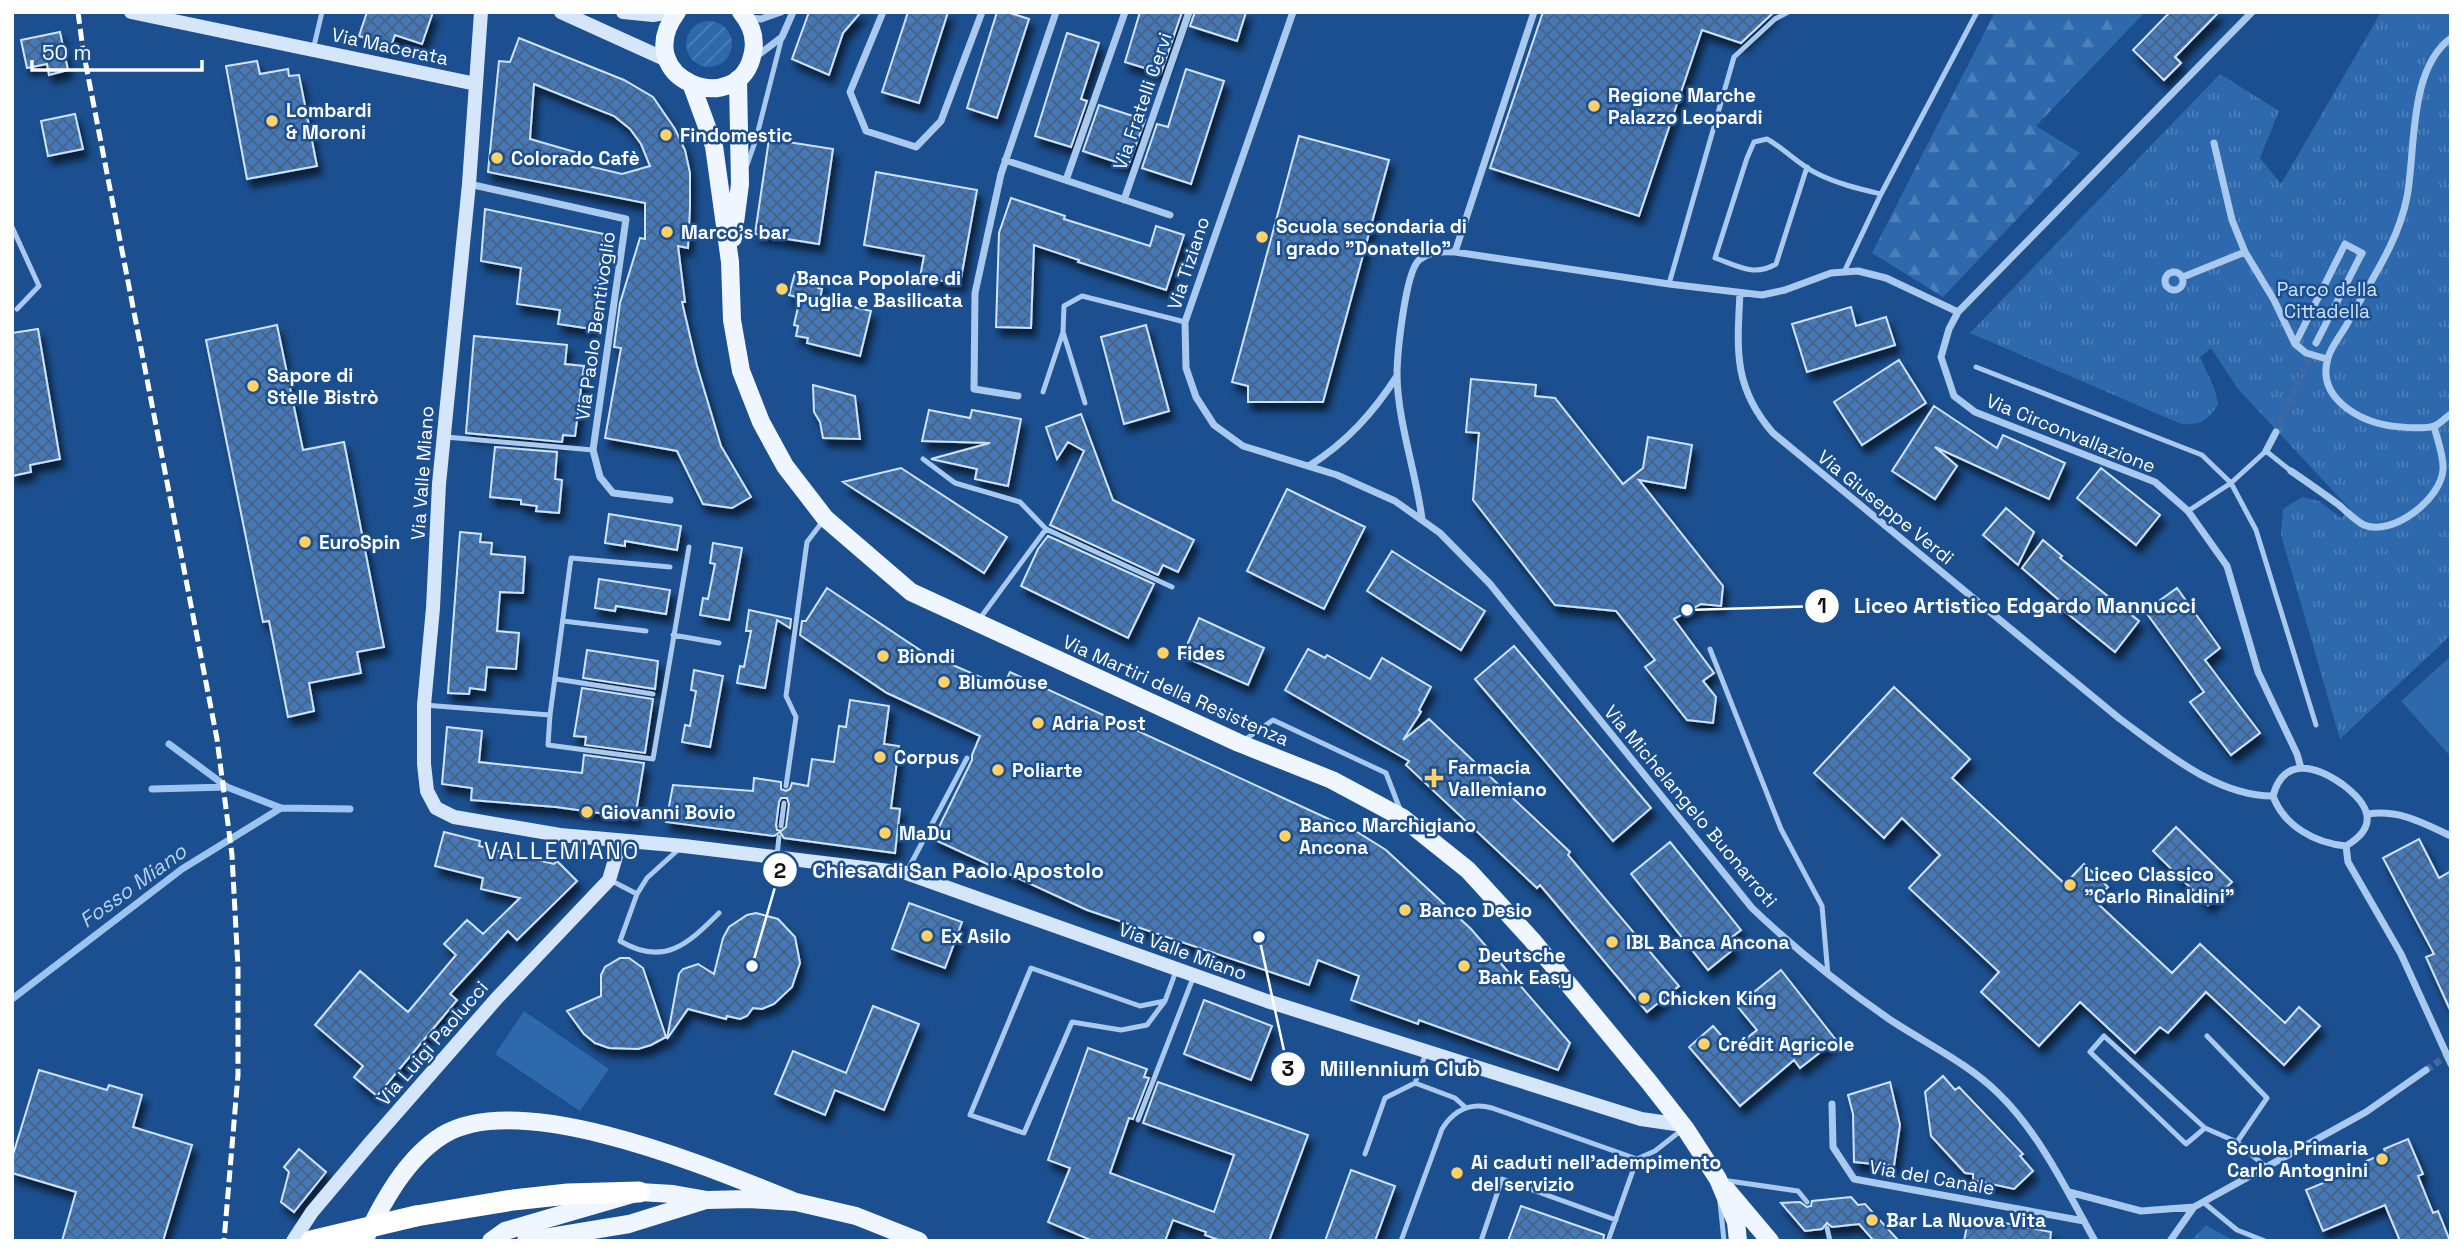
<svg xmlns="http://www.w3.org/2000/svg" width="2463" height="1253" font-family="'Space Grotesk',sans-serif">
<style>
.forest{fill:url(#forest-firs)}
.park{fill:url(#park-tufts)}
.garden{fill:url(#garden-furrows)}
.pitch{fill:#2e69ad}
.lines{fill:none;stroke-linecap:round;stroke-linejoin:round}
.stream{stroke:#9cc4f0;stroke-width:7}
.building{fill:url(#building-cross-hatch);stroke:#cfe3fa;stroke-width:2;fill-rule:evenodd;filter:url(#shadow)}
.street-tunnel{stroke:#3d69a0;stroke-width:7;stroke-dasharray:7 3.5;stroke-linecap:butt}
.lane{stroke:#a9c9ee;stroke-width:5}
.street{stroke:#a9c9ee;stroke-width:7}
.secondary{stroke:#d6e6fa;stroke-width:14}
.primary{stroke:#f0f6ff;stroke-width:18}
.highway{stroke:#fff;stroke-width:21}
.rail{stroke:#fff;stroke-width:5;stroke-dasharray:12 5;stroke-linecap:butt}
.highway-bridge{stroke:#fff;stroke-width:21}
.poi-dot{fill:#ffd166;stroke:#1b4f8f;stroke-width:2.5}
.labels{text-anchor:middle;stroke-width:5;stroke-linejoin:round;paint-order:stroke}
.street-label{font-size:19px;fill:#fff;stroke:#1b4f8f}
.poi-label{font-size:19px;font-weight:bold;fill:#fff;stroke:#1b4f8f;text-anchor:start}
.park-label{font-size:19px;fill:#cfe3fa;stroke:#1b4f8f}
.water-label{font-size:21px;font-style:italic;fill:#b5d3f5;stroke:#1b4f8f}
.quarter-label{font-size:23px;letter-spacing:2px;fill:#fff;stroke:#1b4f8f}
.leader{fill:none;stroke:#fff;stroke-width:2.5}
.callout-dot{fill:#fff;stroke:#1b4f8f;stroke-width:2.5}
.mark-label{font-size:21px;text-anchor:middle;font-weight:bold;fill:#111}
.callout-label{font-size:21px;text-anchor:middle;font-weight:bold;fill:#fff;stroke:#1b4f8f;stroke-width:5;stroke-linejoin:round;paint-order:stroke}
</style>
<defs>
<pattern id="forest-firs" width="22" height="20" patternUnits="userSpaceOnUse" patternTransform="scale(1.75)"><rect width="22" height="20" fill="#2e69ad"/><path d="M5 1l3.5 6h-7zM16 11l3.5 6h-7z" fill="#4d80b9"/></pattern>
<pattern id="park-tufts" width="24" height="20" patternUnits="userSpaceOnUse" patternTransform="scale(1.75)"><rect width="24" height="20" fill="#2e69ad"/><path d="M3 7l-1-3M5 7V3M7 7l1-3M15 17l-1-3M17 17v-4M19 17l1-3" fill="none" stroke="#4d80b9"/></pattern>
<pattern id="garden-furrows" width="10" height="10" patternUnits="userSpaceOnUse" patternTransform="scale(1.75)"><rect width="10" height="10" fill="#2e69ad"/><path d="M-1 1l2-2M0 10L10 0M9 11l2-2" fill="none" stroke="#4d80b9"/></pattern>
<pattern id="building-cross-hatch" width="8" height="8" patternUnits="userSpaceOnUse" patternTransform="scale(1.75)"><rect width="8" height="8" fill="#4478b7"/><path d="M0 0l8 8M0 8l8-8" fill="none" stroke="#486282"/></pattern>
<filter id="shadow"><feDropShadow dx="4.5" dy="8" stdDeviation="3.5" flood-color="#0009"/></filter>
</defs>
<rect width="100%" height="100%" fill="#1b4f8f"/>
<path class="forest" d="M1995,12H2145L2036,126L2080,153L1943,297L1872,253Z"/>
<path class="park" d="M2381,12H2451V635L2340,739L2281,535L2283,509L2302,497L2319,501L2341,518L2351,510L2238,389L2211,348L2200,357L2215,390L2218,404C2209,420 2199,426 2181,424L1970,333L2220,74L2279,111L2260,158L2281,184Z
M2206,1225L2234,1241H2191Z"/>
<path class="garden" d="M686 44a23 23 0 1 1 46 0a23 23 0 1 1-46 0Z"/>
<path class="pitch" d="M2451,656V757L2401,701Z
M524,1011L609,1069L580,1111L495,1054Z"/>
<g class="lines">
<path class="stream" d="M169,744L227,787L281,808L350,809
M152,789L227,787
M12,999L182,869L281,808"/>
</g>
<path class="building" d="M367,12H433L422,44L395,35L391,46L359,36Z
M809,12H861L843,33L829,75L792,59Z
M908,12H948L919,103L882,92Z
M997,12H1007L1029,19L997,118L967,108Z
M1140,12H1182L1161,73L1125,62Z
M1195,12H1246L1237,41L1190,26Z
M1543,12H1774L1741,43L1702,30L1639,216L1490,168Z
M2170,12H2219L2175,57L2181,63L2164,80L2133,50Z
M60,32L68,70L49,75L47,64L27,68L21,40Z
M1067,33L1099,43L1081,99L1087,101L1071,147L1035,136Z
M519,38L624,80L653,97L675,129L685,150L690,173V207L688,248L678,246L685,302H682L697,366L721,446L751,497L732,508L703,504L677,451L605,438L621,348L614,347L620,303L640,238L645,239V203L488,172L499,61L510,62ZM534,84L614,116L630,129L641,144L650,166L622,174L580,164L582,154L530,139Z
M257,61L260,74L288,69L289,76L299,75L317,166L247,179L226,66Z
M1186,69L1224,81L1191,184L1142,168L1157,124L1168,127Z
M1099,105L1145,120L1128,166L1083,151Z
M75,114L83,149L48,156L41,121Z
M1299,136L1389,160L1323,402H1248V386L1232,382Z
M769,139L833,149L819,244L755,234Z
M876,172L977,190L960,284L920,277L924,256L864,245Z
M1011,198L1065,216L1064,219L1150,246L1156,226L1184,235L1166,290L1078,262L1079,260L1034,245L1031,328L996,327L999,233Z
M485,209L604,234L592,329L558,324L560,310L517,304L521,268L481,261Z
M795,273L820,280L818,288L822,289L820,299L871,311L860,356L807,343L808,338L796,336L798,326L794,325L800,298L789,295Z
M1851,307L1856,326L1886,317L1895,345L1807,372L1792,324Z
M277,325L303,450L344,442L384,647L357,652L361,673L309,683L314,711L288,717L269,621L263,622L206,340Z
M1146,325L1169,411L1124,424L1101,337Z
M38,329L60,459L30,465L31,472L12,476V333Z
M474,336L567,345L565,364L584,366L575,436L563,435L562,442L466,433Z
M1899,360L1926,403L1862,445L1834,402Z
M1471,379L1536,385L1535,396L1555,398L1623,484L1643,468L1648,437L1692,445L1685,488L1639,480L1723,586L1721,606L1701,604L1674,619L1714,673L1703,681L1716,697L1713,723L1687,720L1645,667L1655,660L1616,611L1555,605L1473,500L1479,433L1466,432Z
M813,385L855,396L860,439L823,438L820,422L814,412Z
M1934,406L1997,448L2003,435L2065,463L2049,499L1935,447L1957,466L1935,499L1892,471Z
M929,410L970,418L972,410L1021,419L1008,486L975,479L977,469L931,459L990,443L922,441Z
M1081,414L1113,500L1194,540L1178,572L1163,565L1158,575L1050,525L1084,451L1068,442L1057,459L1046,427Z
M495,447L557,452L555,479L562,480L559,513L536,511L537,506L521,504V500L490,497Z
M901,468L1007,537L984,573L843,482Z
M2101,468L2160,515L2136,545L2077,498Z
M1287,489L1365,527L1324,609L1247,571Z
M2006,508L2034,532L2018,565L1983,535Z
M609,514L681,526L677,550L625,541V546L605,543Z
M460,532L481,534L480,542L492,543L491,554L525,557L523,593L500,592L497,631L519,633L516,669L487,667L485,690L470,688L469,694L448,693Z
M1048,536L1154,584L1128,638L1021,586L1038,549Z
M2043,540L2062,556L2060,558L2139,621L2115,652L2057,605L2060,601L2022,568Z
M713,543L742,548L729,620L700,615L703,598L708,599L715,564L710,563Z
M1392,551L1485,611L1461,650L1367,591Z
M599,579L670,590L666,614L616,606L615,611L595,608Z
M827,588L923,652L1003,687L1010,672L1357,832L1386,850L1471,929L1570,1043L1558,1070L1419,1020L1418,1024L1351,1000L1359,976L1318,960L1309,985L1087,910L933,839L972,760V755L980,736L887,693L800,635L802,621H806Z
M2177,588L2220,648L2205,660L2260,733L2231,755L2190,702L2204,692L2145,611Z
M749,610L791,619L790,628L777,620L765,688L737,683L740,666L744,667L751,631H746Z
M1199,618L1264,648L1248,685L1182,656Z
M1514,646L1651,808L1613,841L1475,679Z
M1308,649L1325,658L1327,655L1370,679L1382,658L1431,687L1419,710L1421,712L1403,740L1429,719L1570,852L1568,855L1679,986L1647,1012L1540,885L1537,888L1406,765L1409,761L1285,690Z
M587,650L658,661L655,689L583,678Z
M694,670L723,676L710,747L682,742L685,725L690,726L696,691L691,690Z
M1894,687L1970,759L1952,778L2065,884L2084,864L2108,887L2095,901L2172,973L2200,944L2285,1023L2299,1007L2320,1026L2284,1065L2206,992L2168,1033L2160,1027L2135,1053L2080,1002L2039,1046L1981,992L1999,972L1909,888L1940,855L1902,818L1884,838L1814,773Z
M582,688L653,699L645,753L585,745L586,737L574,736Z
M850,700L889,706L884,744L899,746L891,808L900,809L895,853L784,838L780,832L774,836L666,822L673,785L753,791L754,778L781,782V789L786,791L790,789L792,783L808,786L812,759L834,762L839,726L846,727ZM781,798H787L789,804L786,827L781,831L777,830L776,825L779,802Z
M447,727L482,731L479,762L582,773L584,755L644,763L635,818L556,807L471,800L472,788L442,784Z
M2176,827L2232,882L2208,905L2153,851Z
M444,832L480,841L479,846L554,864L557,861L577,881L517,940L508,931L450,994L457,1000L377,1096L354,1077L363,1066L315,1025L360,971L408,1012L456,955L444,944L467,920L483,934L520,898L481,889L483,878L435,866Z
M2419,839L2439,878L2451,871V1012L2426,957L2434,954L2383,858Z
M1670,842L1741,930L1727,941L1734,949L1708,970L1631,874Z
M909,903L962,922L945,968L892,949Z
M756,913L778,919L795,937L800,963L792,987L774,1004L762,1009L753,1008L747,1016L740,1019L727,1016L726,1019L688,1009L667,1039L679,974L683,969L698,964L714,974L723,938L729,927L747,915Z
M620,958H629L643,968L666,1037L651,1045L638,1049L609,1048L595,1043L584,1034L567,1011L601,996V975L605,967Z
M1781,970L1836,1040L1800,1068L1794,1060L1740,1106L1689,1047L1713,1026L1733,1049L1757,1030L1737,1006Z
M1204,1000L1272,1026L1251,1080L1184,1054Z
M873,1006L919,1024L884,1110L835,1090L825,1115L775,1094L793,1051L846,1073Z
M1088,1048L1147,1069L1144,1077L1149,1078L1133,1119L1129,1118L1110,1173L1214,1212L1234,1155L1143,1123L1158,1082L1308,1135L1269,1241H1221L1205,1235L1206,1232L1173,1220L1165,1241H1093L1048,1222L1070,1168L1048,1160Z
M39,1070L107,1090L109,1085L142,1095L133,1127L192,1145L163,1241H62L76,1192L12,1173V1158Z
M1943,1076L1955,1090L1959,1087L2023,1154L2020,1156L2033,1171L2014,1189L1973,1180V1174L1965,1173L1931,1136L1925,1092Z
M1890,1082L1900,1125L1894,1166L1854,1162L1853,1114L1848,1095Z
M2408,1139L2423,1174L2418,1176L2433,1213L2438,1211L2450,1241H2400L2385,1205L2323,1231L2306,1190L2367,1165L2366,1161L2386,1153L2384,1149Z
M299,1149L326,1172L294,1212L281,1202L289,1172L284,1167Z
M1351,1170L1395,1186L1375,1241H1325Z
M1851,1197L1858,1205L1865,1204L1899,1241H1874L1859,1224L1832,1227L1827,1223L1822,1229L1805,1231L1781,1203L1800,1202L1807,1207L1811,1206L1812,1201Z
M1521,1206L1604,1235L1603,1241H1508Z
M1969,1216L2051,1232L2050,1241H1964Z"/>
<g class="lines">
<path class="street-tunnel" d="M2276,432L2316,343
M2426,1070L2451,1053"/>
<path class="lane" d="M313,50L322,12
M747,165L756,139L782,37
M1807,167L1776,264C1754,277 1738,266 1715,258L1747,158L1754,142L1767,139C1785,149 1799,165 1818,174C1838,184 1860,189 1881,194
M12,227L39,286L17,309
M1845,270L1881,194L1977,12
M1669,284L1734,57L1775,19L1788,12
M1976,367L2202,455L2231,483L2256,530L2316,725
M1043,392L1063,332
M1085,403L1063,332L1064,306L1082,296L1185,322
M446,437L593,450
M923,459L955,483L1020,502L1046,529
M2188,511L2231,483L2266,451L2291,471
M563,621L646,631
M978,621L1046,529L1172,587
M673,635L719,643
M1710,649L1781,829L1822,906L1828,975
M556,679L653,694
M424,705L550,715L571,558L670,567
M550,715L548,745L653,759L689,547
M1243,741L1273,720L1386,773L1401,812
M786,786L796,717L786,696L807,542L823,521
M781,826L784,803
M777,855L779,837
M906,873L967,758
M610,880L637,894L620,941C664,967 688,944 719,913
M637,894L647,878L680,848
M1165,1001L1140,1006L1031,968L970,1115L1024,1133L1072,1022L1121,1030L1147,1025L1165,1001L1176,971
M2207,1036L2267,1098L2237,1142
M1415,1083L1426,1053
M1138,1120L1193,978
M2205,1128L2186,1144L2090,1052L2104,1036L2205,1128L2237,1142L2266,1167
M1365,1154L1385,1098L1415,1083L1455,1098L1465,1107
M1722,1180L1798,1191L1807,1202
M1720,1202L1724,1241
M2203,1202L2237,1230L2265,1241
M1827,1228L1830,1241
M1401,1241L1442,1129C1454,1110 1470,1102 1492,1108L1637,1159L1655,1151L1683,1129
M1481,1241L1502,1179L1616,1220
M1608,1241L1637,1159"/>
<path class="street" d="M883,12L850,92L866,131L916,147L941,121L982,12
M1293,12L1185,322L1186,368L1196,397L1214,425L1243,446L1337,475L1395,501L1440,533L1490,584L1752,908C1795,949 1840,985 1889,1019C1925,1043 1968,1063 1999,1094C2040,1134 2067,1191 2095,1241
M2252,12L1958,312L1949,329L1941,357L1954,396L1975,412L2155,482L2188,511L2227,566L2258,672L2297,754L2301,768
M748,18L761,19L781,12
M2451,38C2408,70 2416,149 2407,197C2398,244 2368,284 2346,326C2340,336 2331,347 2328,358C2316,398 2359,421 2391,426C2403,427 2423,430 2434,426C2439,425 2446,417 2451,414
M757,56L782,37L793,12
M2214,143L2232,220L2245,252L2274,300L2295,344L2306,353L2327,359
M1005,160L1170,215
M1066,180L1125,12
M469,184L626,219L593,450L600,477L613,493L670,500
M1124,200L1189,12
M1455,252L1534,12
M2165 281a9 9 0 1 1 18 0a9 9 0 1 1-18 0Z
M2183,277L2245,252
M1740,293C1737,350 1733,387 1773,433L2120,719C2164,751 2216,796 2273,796
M2295,344L2345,244L2362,253L2316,343
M1018,396L974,389L975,293L1001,174L1056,12
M2266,451L2276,432
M1309,466C1347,442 1373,413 1397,376
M2291,471C2307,482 2323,493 2339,505C2346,511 2356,521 2364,525C2393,537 2442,498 2443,469C2444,456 2437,439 2434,426
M1422,519C1416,472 1398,423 1397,376C1397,355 1405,273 1419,260C1428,252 1443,251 1455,252L1669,284L1762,295L1785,290L1831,273L1858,271L1886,278L1958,312
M2273,796C2284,756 2316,766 2342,784C2369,804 2380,826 2346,846
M2273,796C2284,826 2315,843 2346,846
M2368,814C2399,809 2423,823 2451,836
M2346,846L2348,862L2401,954L2451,1064
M1832,1104L1833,1147L1854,1179L2084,1221
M2069,1192L2141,1211L2194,1207L2366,1112L2426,1070
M2170,1241L2194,1207"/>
<path class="secondary" d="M131,12L476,84
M481,12L469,184L439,484L433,608L424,705V764L427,791L436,808L454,817L560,835L684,846L906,873L1267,1001L1641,1119L1682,1125
M561,12L667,60
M623,12L653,15L671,12
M293,1241L312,1212L370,1143L497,998L609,880L617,853L616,841"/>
<path class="primary" d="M677,12C627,80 741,122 753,52C756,37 751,24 741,12
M692,86L714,146L730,262L732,320L741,371L761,422L785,466L825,518L911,592L1239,743L1332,780L1403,818L1468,870L1532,940L1649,1082L1685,1128L1718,1179L1736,1222L1738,1241
M733,238L740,184L738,79
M1727,1190L1770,1241
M364,1241C382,1203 406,1158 443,1135C523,1087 715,1170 796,1202
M491,1241L505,1231L639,1192L673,1194L707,1200L749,1199L796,1202L856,1216L919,1241
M526,1241L629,1224L703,1201"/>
<path class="highway" d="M416,1216L513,1200L568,1194L639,1192"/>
<path class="rail" d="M78,12L83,50L217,739L232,855L238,968V1075L224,1241"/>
<path class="highway-bridge" d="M311,1241L416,1216"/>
</g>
<g class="poi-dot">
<circle cx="1594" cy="106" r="7"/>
<circle cx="272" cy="121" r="7"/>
<circle cx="666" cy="135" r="7"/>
<circle cx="497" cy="158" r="7"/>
<circle cx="667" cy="232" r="7"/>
<circle cx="1262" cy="237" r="7"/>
<circle cx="782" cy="289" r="7"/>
<circle cx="253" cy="386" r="7"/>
<circle cx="305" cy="542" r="7"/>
<circle cx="1163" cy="653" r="7"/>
<circle cx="883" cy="656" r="7"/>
<circle cx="944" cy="682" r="7"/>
<circle cx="1038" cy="723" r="7"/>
<circle cx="880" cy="757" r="7"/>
<circle cx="998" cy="770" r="7"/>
<path d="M1430.5 767.5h7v7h7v7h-7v7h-7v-7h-7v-7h7z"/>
<circle cx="587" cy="812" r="7"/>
<circle cx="885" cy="833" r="7"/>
<circle cx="1285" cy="836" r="7"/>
<circle cx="2070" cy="885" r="7"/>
<circle cx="1405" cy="910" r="7"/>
<circle cx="927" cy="936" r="7"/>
<circle cx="1612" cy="942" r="7"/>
<circle cx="1464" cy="966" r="7"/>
<circle cx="1644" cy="998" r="7"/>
<circle cx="1704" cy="1044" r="7"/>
<circle cx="2382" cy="1159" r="7"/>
<circle cx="1457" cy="1173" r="7"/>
<circle cx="1872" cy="1220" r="7"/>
</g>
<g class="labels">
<g class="street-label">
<text transform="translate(390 46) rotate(12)" y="7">Via Macerata</text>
<text transform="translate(1142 101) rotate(-71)" y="7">Via Fratelli Cervi</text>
<text transform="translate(1188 263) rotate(-72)" y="7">Via Tiziano</text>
<text transform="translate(595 326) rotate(-82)" y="7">Via Paolo Bentivoglio</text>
<text transform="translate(2071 433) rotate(22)" y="7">Via Circonvallazione</text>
<text transform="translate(422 473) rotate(-86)" y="7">Via Valle Miano</text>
<text transform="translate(1886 507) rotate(39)" y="7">Via Giuseppe Verdi</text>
<text transform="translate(1176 690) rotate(24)" y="7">Via Martiri della Resistenza</text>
<text transform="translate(1691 806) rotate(50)" y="7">Via Michelangelo Buonarroti</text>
<text transform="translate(1183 951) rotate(20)" y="7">Via Valle Miano</text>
<text transform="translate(432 1043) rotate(-49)" y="7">Via Luigi Paolucci</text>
<text transform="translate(1932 1177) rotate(10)" y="7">Via del Canale</text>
</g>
<g class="poi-label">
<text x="1608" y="102">Regione Marche<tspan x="1608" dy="22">Palazzo Leopardi</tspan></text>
<text x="286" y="117">Lombardi<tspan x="286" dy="22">&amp; Moroni</tspan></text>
<text x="680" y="142">Findomestic</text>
<text x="511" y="165">Colorado Cafè</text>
<text x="1276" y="233">Scuola secondaria di<tspan x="1276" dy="22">I grado "Donatello"</tspan></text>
<text x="681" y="239">Marco's bar</text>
<text x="796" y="285">Banca Popolare di<tspan x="796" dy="22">Puglia e Basilicata</tspan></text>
<text x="267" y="382">Sapore di<tspan x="267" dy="22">Stelle Bistrò</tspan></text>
<text x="319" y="549">EuroSpin</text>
<text x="1177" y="660">Fides</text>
<text x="897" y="663">Biondi</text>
<text x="958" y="689">Blumouse</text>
<text x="1052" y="730">Adria Post</text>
<text x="894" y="764">Corpus</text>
<text x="1448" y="774">Farmacia<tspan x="1448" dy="22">Vallemiano</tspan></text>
<text x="1012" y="777">Poliarte</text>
<text x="601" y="819">Giovanni Bovio</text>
<text x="1299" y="832">Banco Marchigiano<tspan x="1299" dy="22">Ancona</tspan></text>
<text x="899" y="840">MaDu</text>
<text x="2084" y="881">Liceo Classico<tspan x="2084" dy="22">"Carlo Rinaldini"</tspan></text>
<text x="1419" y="917">Banco Desio</text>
<text x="941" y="943">Ex Asilo</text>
<text x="1626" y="949">IBL Banca Ancona</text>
<text x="1478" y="962">Deutsche<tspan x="1478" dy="22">Bank Easy</tspan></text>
<text x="1658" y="1005">Chicken King</text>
<text x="1718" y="1051">Crédit Agricole</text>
<text x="2368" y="1155" text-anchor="end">Scuola Primaria<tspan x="2368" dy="22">Carlo Antognini</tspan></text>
<text x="1471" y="1169">Ai caduti nell'adempimento<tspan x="1471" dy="22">del servizio</tspan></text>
<text x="1886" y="1227">Bar La Nuova Vita</text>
</g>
<g class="park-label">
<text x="2327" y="296">Parco della<tspan x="2327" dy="22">Cittadella</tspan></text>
</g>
<g class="water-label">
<text transform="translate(133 886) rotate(-36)" y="7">Fosso Miano</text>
</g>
<g class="quarter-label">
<text x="562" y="859">VALLEMIANO</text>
</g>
</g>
<path class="leader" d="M1687 610L1822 606M752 966L780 870M1259 937L1288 1069"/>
<g class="callout-dot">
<circle cx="1687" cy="610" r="7"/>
<circle cx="752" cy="966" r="7"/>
<circle cx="1259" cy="937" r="7"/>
<circle cx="1822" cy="606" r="18"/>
<circle cx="780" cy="870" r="18"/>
<circle cx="1288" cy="1069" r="18"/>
</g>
<g class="mark-label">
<text x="1822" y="613">1</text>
<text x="780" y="878">2</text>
<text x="1288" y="1076">3</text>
</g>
<g class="callout-label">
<text x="2025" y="613">Liceo Artistico Edgardo Mannucci</text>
<text x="958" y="878">Chiesa di San Paolo Apostolo</text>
<text x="1400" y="1076">Millennium Club</text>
</g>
<rect width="2463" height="1253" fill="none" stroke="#ffffff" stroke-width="28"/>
<path d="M32 60v10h170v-10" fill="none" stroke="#ffffff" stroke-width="3.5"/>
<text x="42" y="60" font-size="21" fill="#ffffff" stroke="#1b4f8f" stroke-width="5" paint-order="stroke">50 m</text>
</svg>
